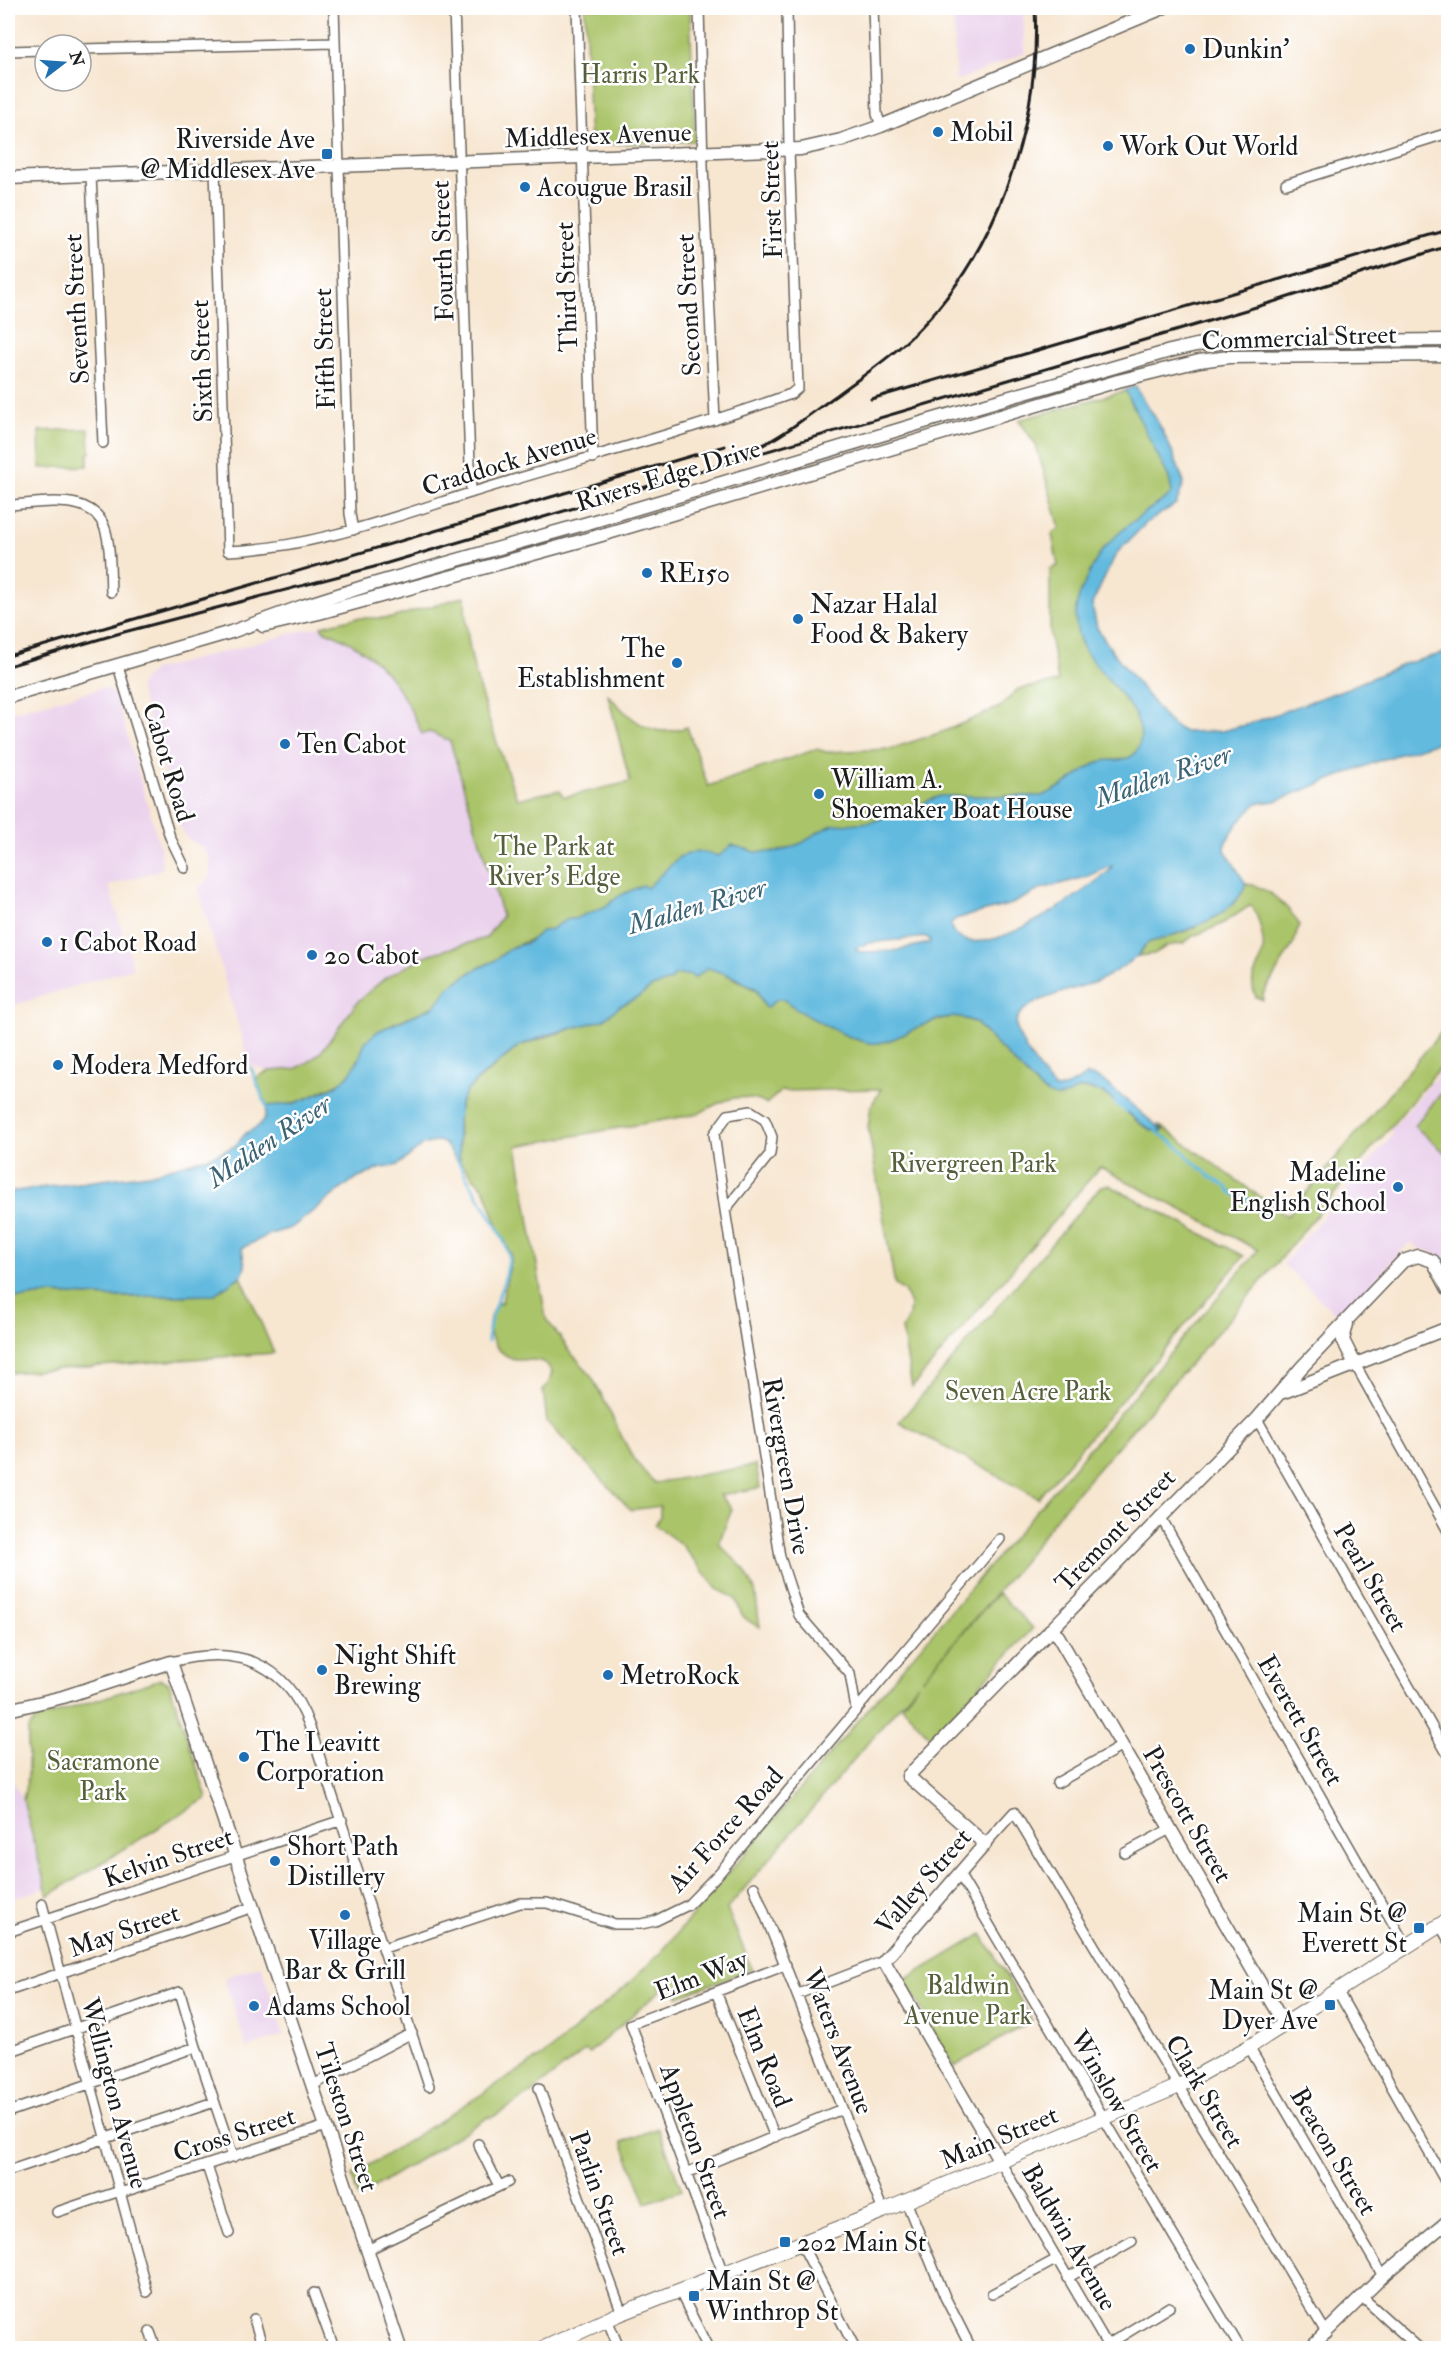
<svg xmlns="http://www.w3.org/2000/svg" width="1456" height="2356" font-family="'IM FELL Double Pica',serif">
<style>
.built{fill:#ead1ec}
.green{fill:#aac469;stroke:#637042;stroke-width:1.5}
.water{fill:#62badf;stroke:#3f6b7e;stroke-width:1.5;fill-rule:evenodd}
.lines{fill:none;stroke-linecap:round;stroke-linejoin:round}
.stream{stroke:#62badf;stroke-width:3}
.street-casing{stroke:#69635b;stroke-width:12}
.secondary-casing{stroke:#69635b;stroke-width:15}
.primary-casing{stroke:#69635b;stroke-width:16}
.street{stroke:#fff;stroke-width:9}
.secondary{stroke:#fff;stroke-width:12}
.primary{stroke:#fff;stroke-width:14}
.rail{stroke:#1c1c1c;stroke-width:3}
.poi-dot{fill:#1f6fb2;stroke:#fff;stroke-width:2}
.labels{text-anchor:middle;stroke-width:5;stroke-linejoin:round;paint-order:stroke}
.poi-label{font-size:26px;fill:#1c1c1c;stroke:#fff;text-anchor:start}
.park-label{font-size:26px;fill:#555f3b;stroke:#fff}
.street-label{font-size:26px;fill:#1c1c1c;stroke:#fff}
.water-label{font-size:27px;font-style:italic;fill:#3c6374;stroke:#fff}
</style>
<rect width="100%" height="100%" fill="#fff"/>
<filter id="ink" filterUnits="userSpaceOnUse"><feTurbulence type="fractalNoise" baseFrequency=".0167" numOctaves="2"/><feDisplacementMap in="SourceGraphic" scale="12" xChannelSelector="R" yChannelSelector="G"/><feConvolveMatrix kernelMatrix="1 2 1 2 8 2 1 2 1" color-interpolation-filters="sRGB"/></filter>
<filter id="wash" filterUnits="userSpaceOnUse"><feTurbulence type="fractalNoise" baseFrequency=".008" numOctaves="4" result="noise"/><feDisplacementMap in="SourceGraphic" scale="24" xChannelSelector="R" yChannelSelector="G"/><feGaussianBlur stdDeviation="1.35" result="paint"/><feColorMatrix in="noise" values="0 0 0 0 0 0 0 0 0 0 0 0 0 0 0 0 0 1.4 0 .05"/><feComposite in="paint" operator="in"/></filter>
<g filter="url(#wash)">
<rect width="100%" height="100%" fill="#f7e6d0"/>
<path class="built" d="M953,8H1023L1025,53L956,81Z
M321,626L323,630L355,645L387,673L409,704L422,734L430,732L450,741L502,916L486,938L427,955L385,978L358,1001L321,1052L307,1063L295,1069L269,1071L250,1065L198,889L210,877V859L204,849L186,837L178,821L140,691V686L143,679L154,670Z
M103,688L108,689L116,697L160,847L162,869L109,886L133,968L8,1007V713Z
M1448,1064V1269L1436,1254L1419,1248L1410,1242L1340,1318L1283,1264L1394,1133L1391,1130Z
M8,1731L12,1779L23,1800L46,1888L8,1900Z
M261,1965L284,2035L247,2048L224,1978Z"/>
<path class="green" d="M585,8H690L695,141L590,145Z
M1128,390L1177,494L1144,515L1081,600L1142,722V745L1136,756L1058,794L917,813L777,855L719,859L607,910L512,947L494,961L473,971L450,986L435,1006L392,1024L369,1039L352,1071L342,1082L301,1101L286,1105L267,1106L255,1078L269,1071L295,1069L307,1063L321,1052L358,1001L385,978L427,955L486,938L502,916L450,741L430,732L422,734C401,684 375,649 323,630L321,626L355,618H391L465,596C464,664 495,735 517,799L559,790L564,797L630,782L608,695C632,720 651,740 687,727L708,786L817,749L826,752L890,749L945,731L1000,707L1018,689L1058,682L1050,635V569L1058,566L1052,534L1060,528L1036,445L1019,420Z
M89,429L90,453L88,454V466L40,468L39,431Z
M1246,884C1266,885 1291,908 1299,925L1294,943L1263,994V1000L1256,997C1246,974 1261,970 1263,951C1265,941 1258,913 1251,905L1220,925L1193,936L1184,943L1167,946L1154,954L1138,956L1147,943L1188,930L1232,904L1243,891Z
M704,963L756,990L765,1007L777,998L783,999C800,1013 849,1040 870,1043C902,1046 936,1002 976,1023L1039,1088C1068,1110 1064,1084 1094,1090C1117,1095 1138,1132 1161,1132L1163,1130L1158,1124L1287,1216L1448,1024V1058L1244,1302L1062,1510L1017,1569L922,1679L998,1593L1033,1628L931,1738L902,1706L918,1684L727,1909L752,1969L678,1996L670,1975L660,1986L662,1989L589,2053L586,2050L542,2084L531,2094L491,2118L490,2116L358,2197L352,2176L547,2053L625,1987L663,1950L1258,1250L1100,1167L912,1387L902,1329L909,1316L910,1305L904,1291L895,1285L868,1127L871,1106L881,1089L781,1091L766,1104C740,1090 721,1101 698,1114L517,1146L546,1319L568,1348L567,1349C575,1358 586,1367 592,1378C614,1413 623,1454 655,1483L756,1465L760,1488L720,1495L732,1509L720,1540V1545L744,1569L755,1590L760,1627C742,1619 741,1615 735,1598L717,1589L682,1545L655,1525L660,1516V1506L631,1510L547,1422L543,1390L549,1383L552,1372C543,1353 524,1364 509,1357C488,1346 482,1319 499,1302L500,1304L502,1302L512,1256L498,1227L485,1190L460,1162L458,1115L460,1103L466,1091L519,1046L592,1022L643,989L656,986L674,974Z
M1448,1085V1155L1414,1126Z
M1109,1185L1244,1256L1038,1498L899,1422L1101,1186Z
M241,1276L274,1353L8,1373V1297L23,1298L49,1294L114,1297L213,1295Z
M161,1679L169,1683L207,1798L48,1896L23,1800L28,1776V1730L35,1720Z
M982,1934L1032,2020L954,2067L905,1980Z
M658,2128L682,2190L646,2203L622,2142Z"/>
<path class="water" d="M1136,386C1141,398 1146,404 1153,414C1166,435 1176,460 1184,483L1176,504L1146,523L1116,554L1092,604L1097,628L1112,651L1167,720L1176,727L1185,732L1222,731L1249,724L1348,688L1404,664L1448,652V739L1381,760L1276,801L1257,803L1238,823L1225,843V850L1246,884C1235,915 1193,928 1165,938C1160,940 1152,941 1148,943C1143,945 1141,954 1136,957C1126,965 1110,975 1098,981C1080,988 1024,999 1017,1019C1011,1034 1044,1077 1055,1089L1064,1088L1088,1075L1101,1079L1163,1131L1156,1132C1151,1129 1145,1126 1140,1123C1126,1112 1112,1095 1095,1090C1065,1082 1069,1111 1039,1088L976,1023C936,1002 903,1046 870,1043C849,1040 800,1013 783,999H777L767,1008L765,1007L757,989L729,975L708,968L694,978L690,975H675L670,981L652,987L637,998L620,1006L603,1020L547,1035L519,1046L477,1080L466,1092L460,1104L457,1128L460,1165L445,1144L439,1141L423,1145L398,1165L379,1169L352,1181L291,1228L270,1234L242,1248L245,1267L241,1276L213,1295L114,1297L49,1294L23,1298L8,1297V1192L149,1174L212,1156L235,1146L246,1133L259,1126L265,1117L267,1106L293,1104L335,1087L349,1075L359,1059L365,1042L378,1031L435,1006L450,986L473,971L494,961L512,947L527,943L542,931L549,930L568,919H574L604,907L621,895L643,885L647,888L679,857L697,851L719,856L732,845L756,852H777L802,843L820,831L833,825L872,822L898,812L916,810L927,801L940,796H1042C1063,788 1077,775 1096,763C1108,756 1125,765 1135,753C1160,720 1098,675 1084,649C1076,634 1073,616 1078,600C1081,589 1098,554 1105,547C1116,535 1129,524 1143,514C1152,506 1164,502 1172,493L1169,478L1125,390ZM1112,866L1110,870C1084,893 994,957 960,938C954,934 951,931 951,924L955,919L1012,904L1041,889L1086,877ZM927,937L930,940L929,943L893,951L862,952L857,951L856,948L868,943Z"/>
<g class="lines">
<path class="stream" d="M251,1068L267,1108
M1114,1102L1126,1111
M1156,1131L1180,1148L1191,1160L1211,1177L1226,1186L1231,1193L1249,1200L1268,1217
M458,1161C467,1183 511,1240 509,1260C506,1288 488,1311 488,1341"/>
</g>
</g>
<g filter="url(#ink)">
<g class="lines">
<g class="street-casing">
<path id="street" d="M334,8L350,514L353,530
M454,8L471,493
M577,8L593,458
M699,8L703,166L715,420
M873,8L877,114L881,126
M81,49L335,43
M8,51L45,50
M215,170L228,551C312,548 391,518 470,493C577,460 685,432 791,394L798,388L789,150L787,8
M91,175L103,443
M1286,184L1448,133
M8,505C42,504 98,489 107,536C111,554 110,574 111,592
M118,666L170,837L185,868
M751,1111L765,1120L772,1137L770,1154L725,1210L714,1134L728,1115Z
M725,1210L780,1557L799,1615L850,1674L856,1709
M1355,1364L1448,1531
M1257,1419L1448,1755
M1160,1516L1406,1946
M171,1662C235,1645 285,1660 309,1725L429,2086
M1057,1783L1122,1746
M985,1844L1014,1812L1327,2334
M1125,1853L1170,1829
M959,1874L1240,2348
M754,1887L883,2211
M42,1904L147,2292
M1440,1925L1448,1939
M8,1932L342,1820
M384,1948L520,1903H547L615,1924H641L655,1921L688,1905L720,1872L1000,1539
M1337,1990L1448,2186
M8,1991L253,1907
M716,1992L775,2137
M798,1994L884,1961
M1249,2047L1383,2276
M8,2052L180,1992L196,2047L233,2157
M313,2085L412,2033
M539,2088L622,2313
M8,2112L196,2047
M478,2144L499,2186
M1001,2163L1109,2348
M207,2166L229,2233
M8,2171L214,2102
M686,2173L842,2109
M120,2193L326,2126
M906,2201L945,2297L971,2348
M57,2212L120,2191
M801,2243L855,2348
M367,2250L508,2182
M723,2273L631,2024L786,1965
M1067,2278L1132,2241
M679,2290L708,2348
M314,2293L334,2348
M992,2294L1057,2259
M1362,2297L1419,2348
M254,2319L263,2348
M607,2319L619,2348
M150,2332L156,2348
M1107,2345L1169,2307"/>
</g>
<g class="secondary-casing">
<path id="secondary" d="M8,178L801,149L841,140L881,126L1163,8
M263,626L319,613L595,537L1118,381L1199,361L1229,357L1448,355
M8,697L231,632L303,606L366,586L591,522L931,420L1170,351L1196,345L1228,342L1448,340
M1347,1324L1343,1340L1355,1364
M1284,1392L1448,1328
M1050,1630L1058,1636L1284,2024
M8,1710L63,1697L171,1662L400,2348
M1001,2163L884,1961L985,1844L908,1776L1257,1419L1302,1367L1403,1261L1418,1256L1433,1261L1448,1289
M1310,2348L1383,2276L1448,2221"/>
</g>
<g class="primary-casing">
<path id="primary" d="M544,2348L617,2315L883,2211L1177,2087L1249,2047L1448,1920"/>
</g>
<use href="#street" class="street"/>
<use href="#secondary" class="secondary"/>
<use href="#primary" class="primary"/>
<path class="rail" d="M871,399L1448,230
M757,448C786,434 811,413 837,395C861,377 887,360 909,339C996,257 1041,125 1035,8
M8,656L725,446
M8,666L124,632L374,567L1273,302L1448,246
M8,2348L25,2346"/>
</g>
</g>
<g class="poi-dot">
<circle cx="1190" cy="49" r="6"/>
<circle cx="938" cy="132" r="6"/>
<circle cx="1108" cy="146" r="6"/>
<rect x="321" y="148" width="12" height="12" rx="3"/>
<circle cx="525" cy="187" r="6"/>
<circle cx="647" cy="573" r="6"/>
<circle cx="798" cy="619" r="6"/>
<circle cx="677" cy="663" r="6"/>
<circle cx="285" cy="744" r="6"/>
<circle cx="819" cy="794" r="6"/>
<circle cx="47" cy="942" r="6"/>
<circle cx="312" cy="955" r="6"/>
<circle cx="58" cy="1065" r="6"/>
<circle cx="1398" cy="1187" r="6"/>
<circle cx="322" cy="1670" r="6"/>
<circle cx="608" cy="1675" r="6"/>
<circle cx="244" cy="1757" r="6"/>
<circle cx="275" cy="1861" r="6"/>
<circle cx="345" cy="1915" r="6"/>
<rect x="1413" y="1922" width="12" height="12" rx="3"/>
<rect x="1324" y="1999" width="12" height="12" rx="3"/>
<circle cx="254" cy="2006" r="6"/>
<rect x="779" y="2236" width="12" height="12" rx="3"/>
<rect x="688" y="2290" width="12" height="12" rx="3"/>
</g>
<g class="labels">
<g class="poi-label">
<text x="1202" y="58">Dunkin'</text>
<text x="950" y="141">Mobil</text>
<text x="315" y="148" text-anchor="end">Riverside Ave<tspan x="315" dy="30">@ Middlesex Ave</tspan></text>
<text x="1120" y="155">Work Out World</text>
<text x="537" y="196">Acougue Brasil</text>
<text x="659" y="582">RE150</text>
<text x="810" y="613">Nazar Halal<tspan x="810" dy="30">Food &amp; Bakery</tspan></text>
<text x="665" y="657" text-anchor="end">The<tspan x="665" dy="30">Establishment</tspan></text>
<text x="297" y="753">Ten Cabot</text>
<text x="831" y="788">William A.<tspan x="831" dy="30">Shoemaker Boat House</tspan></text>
<text x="59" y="951">1 Cabot Road</text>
<text x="324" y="964">20 Cabot</text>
<text x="70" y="1074">Modera Medford</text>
<text x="1386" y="1181" text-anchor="end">Madeline<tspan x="1386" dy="30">English School</tspan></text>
<text x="334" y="1664">Night Shift<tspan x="334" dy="30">Brewing</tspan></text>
<text x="620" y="1684">MetroRock</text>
<text x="256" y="1751">The Leavitt<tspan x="256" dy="30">Corporation</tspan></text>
<text x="287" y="1855">Short Path<tspan x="287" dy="30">Distillery</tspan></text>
<text x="1407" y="1922" text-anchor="end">Main St @<tspan x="1407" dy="30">Everett St</tspan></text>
<text x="345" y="1949" text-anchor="middle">Village<tspan x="345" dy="30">Bar &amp; Grill</tspan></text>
<text x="1318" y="1999" text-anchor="end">Main St @<tspan x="1318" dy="30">Dyer Ave</tspan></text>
<text x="266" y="2015">Adams School</text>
<text x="797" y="2251">202 Main St</text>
<text x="706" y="2290">Main St @<tspan x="706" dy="30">Winthrop St</tspan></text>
</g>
<g class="park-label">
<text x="640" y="83">Harris Park</text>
<text x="554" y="855">The Park at<tspan x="554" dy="30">River's Edge</tspan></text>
<text x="973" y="1172">Rivergreen Park</text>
<text x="1028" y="1400">Seven Acre Park</text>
<text x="103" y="1770">Sacramone<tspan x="103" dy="30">Park</tspan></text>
<text x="968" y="1994">Baldwin<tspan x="968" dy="30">Avenue Park</tspan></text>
</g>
<g class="street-label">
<text transform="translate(598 135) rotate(-2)" y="9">Middlesex Avenue</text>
<text transform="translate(771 200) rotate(-92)" y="9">First Street</text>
<text transform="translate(442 251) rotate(-92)" y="9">Fourth Street</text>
<text transform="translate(566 287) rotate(-92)" y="9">Third Street</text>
<text transform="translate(688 305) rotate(-93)" y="9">Second Street</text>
<text transform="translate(76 309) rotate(-93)" y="9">Seventh Street</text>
<text transform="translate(1299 337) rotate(-2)" y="9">Commercial Street</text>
<text transform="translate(324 349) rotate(-92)" y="9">Fifth Street</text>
<text transform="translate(201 361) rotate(-92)" y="9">Sixth Street</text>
<text transform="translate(509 461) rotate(-17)" y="9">Craddock Avenue</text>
<text transform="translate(668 475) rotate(-17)" y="9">Rivers Edge Drive</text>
<text transform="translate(169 762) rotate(73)" y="9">Cabot Road</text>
<text transform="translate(787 1466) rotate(80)" y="9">Rivergreen Drive</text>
<text transform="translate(1115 1530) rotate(-46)" y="9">Tremont Street</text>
<text transform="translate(1371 1577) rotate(60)" y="9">Pearl Street</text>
<text transform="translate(1301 1720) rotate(60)" y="9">Everett Street</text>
<text transform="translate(1188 1814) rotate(60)" y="9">Prescott Street</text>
<text transform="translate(725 1829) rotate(-48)" y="9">Air Force Road</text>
<text transform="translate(168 1857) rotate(-19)" y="9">Kelvin Street</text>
<text transform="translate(923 1881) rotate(-49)" y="9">Valley Street</text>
<text transform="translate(124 1930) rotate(-19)" y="9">May Street</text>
<text transform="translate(701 1975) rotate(-21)" y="9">Elm Way</text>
<text transform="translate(839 2041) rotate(69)" y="9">Waters Avenue</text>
<text transform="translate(765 2057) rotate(68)" y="9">Elm Road</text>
<text transform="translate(1205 2091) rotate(59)" y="9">Clark Street</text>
<text transform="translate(115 2093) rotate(75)" y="9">Wellington Avenue</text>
<text transform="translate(1117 2101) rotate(60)" y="9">Winslow Street</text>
<text transform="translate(347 2117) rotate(72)" y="9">Tileston Street</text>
<text transform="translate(234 2134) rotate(-18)" y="9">Cross Street</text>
<text transform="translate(999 2137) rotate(-23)" y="9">Main Street</text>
<text transform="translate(696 2141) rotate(70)" y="9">Appleton Street</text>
<text transform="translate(1334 2151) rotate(59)" y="9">Beacon Street</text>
<text transform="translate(600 2193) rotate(70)" y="9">Parlin Street</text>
<text transform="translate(1070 2237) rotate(60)" y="9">Baldwin Avenue</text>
</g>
<g class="water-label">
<text transform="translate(1163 776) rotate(-19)" y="9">Malden River</text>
<text transform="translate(697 906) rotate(-16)" y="9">Malden River</text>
<text transform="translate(269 1141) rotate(-34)" y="9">Malden River</text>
</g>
</g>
<rect width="1456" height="2356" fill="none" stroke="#fff" stroke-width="30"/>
<g transform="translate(63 63) rotate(73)"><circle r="28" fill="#ffffff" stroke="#a4a4a4" stroke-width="1.5"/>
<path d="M0-4.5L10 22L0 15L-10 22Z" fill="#1f6fb2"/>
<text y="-9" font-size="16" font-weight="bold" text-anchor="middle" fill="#1c1c1c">N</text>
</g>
</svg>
